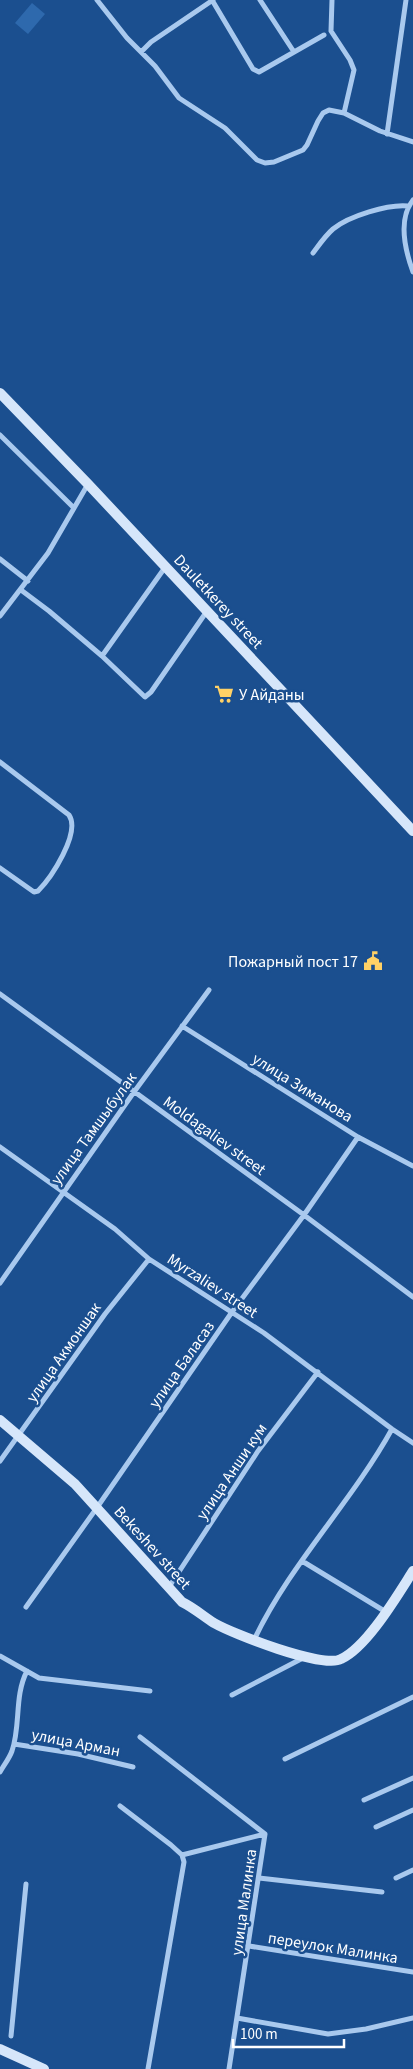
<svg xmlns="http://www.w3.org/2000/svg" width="413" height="2069" font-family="'Source Sans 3',sans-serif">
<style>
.green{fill:#2e69ad}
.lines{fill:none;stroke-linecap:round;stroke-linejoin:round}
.minor{stroke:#a9c9ee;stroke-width:5}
.secondary{stroke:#d6e6fa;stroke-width:10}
.labels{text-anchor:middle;stroke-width:5;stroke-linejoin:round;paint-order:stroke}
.street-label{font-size:16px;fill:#fff;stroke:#1b4f8f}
.poi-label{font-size:16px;fill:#fff;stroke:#1b4f8f;text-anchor:start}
</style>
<rect width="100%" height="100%" fill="#1b4f8f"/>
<path class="green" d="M32,3L45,14L28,34L15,23Z"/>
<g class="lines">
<path class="minor" d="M97,0L127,38L155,66L179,98L225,128L257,160L265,163L274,162L303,150L307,145L318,121L323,113L329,110L344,113L380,131L413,142
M212,0L253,69L259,72L324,35
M260,0L294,52
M332,0L331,31L350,60L354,70L344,113
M141,52L151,42L213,0
M387,134L406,0
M413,200C398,219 405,250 413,272
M313,253C319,245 325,236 333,229C349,216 388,204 408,206
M0,435L74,508
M0,559L28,581
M21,590L49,611L102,656L145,697L151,692L207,611
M0,616L48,553L88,484
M102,656L166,566
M0,762L69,815C81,833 51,878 38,891L34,892L0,868
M0,994L304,1215L413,1297
M182,1026L358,1137L413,1166
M0,1147L115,1229L149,1259L264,1333L392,1429L413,1443
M0,1283L134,1092L209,990
M0,1461L105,1314L149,1259
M302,1561L386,1612
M169,1587L258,1451L318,1372
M26,1607L96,1509L232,1312L304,1215L358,1137
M254,1640C290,1564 351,1503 392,1429
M0,1656L39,1678L150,1691
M232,1695L303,1658
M140,1737L265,1834L229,2069
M14,1744L78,1754L133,1767
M285,1759L413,1697
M0,1772C4,1765 9,1759 12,1751C21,1725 14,1696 27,1671
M364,1800L413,1778
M120,1806L171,1845L182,1855L184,1862L148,2069
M376,1827L413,1810
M182,1855L265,1834
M259,1878L382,1892
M396,1878L413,1870
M249,1946L413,1972
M237,2018L328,2034L366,2029L413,2018
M11,2036L26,1884"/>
<path class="secondary" d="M0,393L88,484L413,831
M0,1420L75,1484L182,1602C194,1608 203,1616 214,1623C233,1634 323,1669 341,1659C367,1647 397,1596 413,1571
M0,2049L44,2069"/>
</g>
<defs>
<g id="supermarket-bare" transform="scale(1.5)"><path d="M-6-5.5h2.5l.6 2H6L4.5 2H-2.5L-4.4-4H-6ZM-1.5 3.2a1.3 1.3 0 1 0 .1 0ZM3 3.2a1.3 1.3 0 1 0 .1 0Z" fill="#ffd166" stroke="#1b4f8f" stroke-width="2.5" paint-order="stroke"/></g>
<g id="civic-bare" transform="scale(1.5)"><path d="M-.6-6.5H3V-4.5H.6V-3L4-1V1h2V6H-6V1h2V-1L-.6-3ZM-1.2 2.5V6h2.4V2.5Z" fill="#ffd166" stroke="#1b4f8f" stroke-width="2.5" paint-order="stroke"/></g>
</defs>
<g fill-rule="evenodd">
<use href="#supermarket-bare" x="224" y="694"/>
<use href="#civic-bare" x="373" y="961"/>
</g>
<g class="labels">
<g class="street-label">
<text transform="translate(219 601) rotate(47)" y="6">Dauletkerey street</text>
<text transform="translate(303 1087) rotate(32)" y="6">улица Зиманова</text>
<text transform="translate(93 1128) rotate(-54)" y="6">улица Тамшыбулак</text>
<text transform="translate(215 1135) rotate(36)" y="6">Moldagaliev street</text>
<text transform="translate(213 1285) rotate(33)" y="6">Myrzaliev street</text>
<text transform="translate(63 1352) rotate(-55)" y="6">улица Акмоншак</text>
<text transform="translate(181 1364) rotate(-55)" y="6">улица Баласаз</text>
<text transform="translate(231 1471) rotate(-56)" y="6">улица Анши кум</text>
<text transform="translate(153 1547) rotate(48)" y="6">Bekeshev street</text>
<text transform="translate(76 1742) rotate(11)" y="6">улица Арман</text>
<text transform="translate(243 1902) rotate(-82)" y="6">улица Малинка</text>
<text transform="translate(333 1947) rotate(9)" y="6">переулок Малинка</text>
</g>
<g class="poi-label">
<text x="239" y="700">У Айданы</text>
<text x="358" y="967" text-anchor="end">Пожарный пост 17</text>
</g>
</g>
<path d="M233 2039v8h111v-8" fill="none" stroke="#ffffff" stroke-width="2.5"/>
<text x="240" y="2039" font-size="15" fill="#ffffff" stroke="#1b4f8f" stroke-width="4" paint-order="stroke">100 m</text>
</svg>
